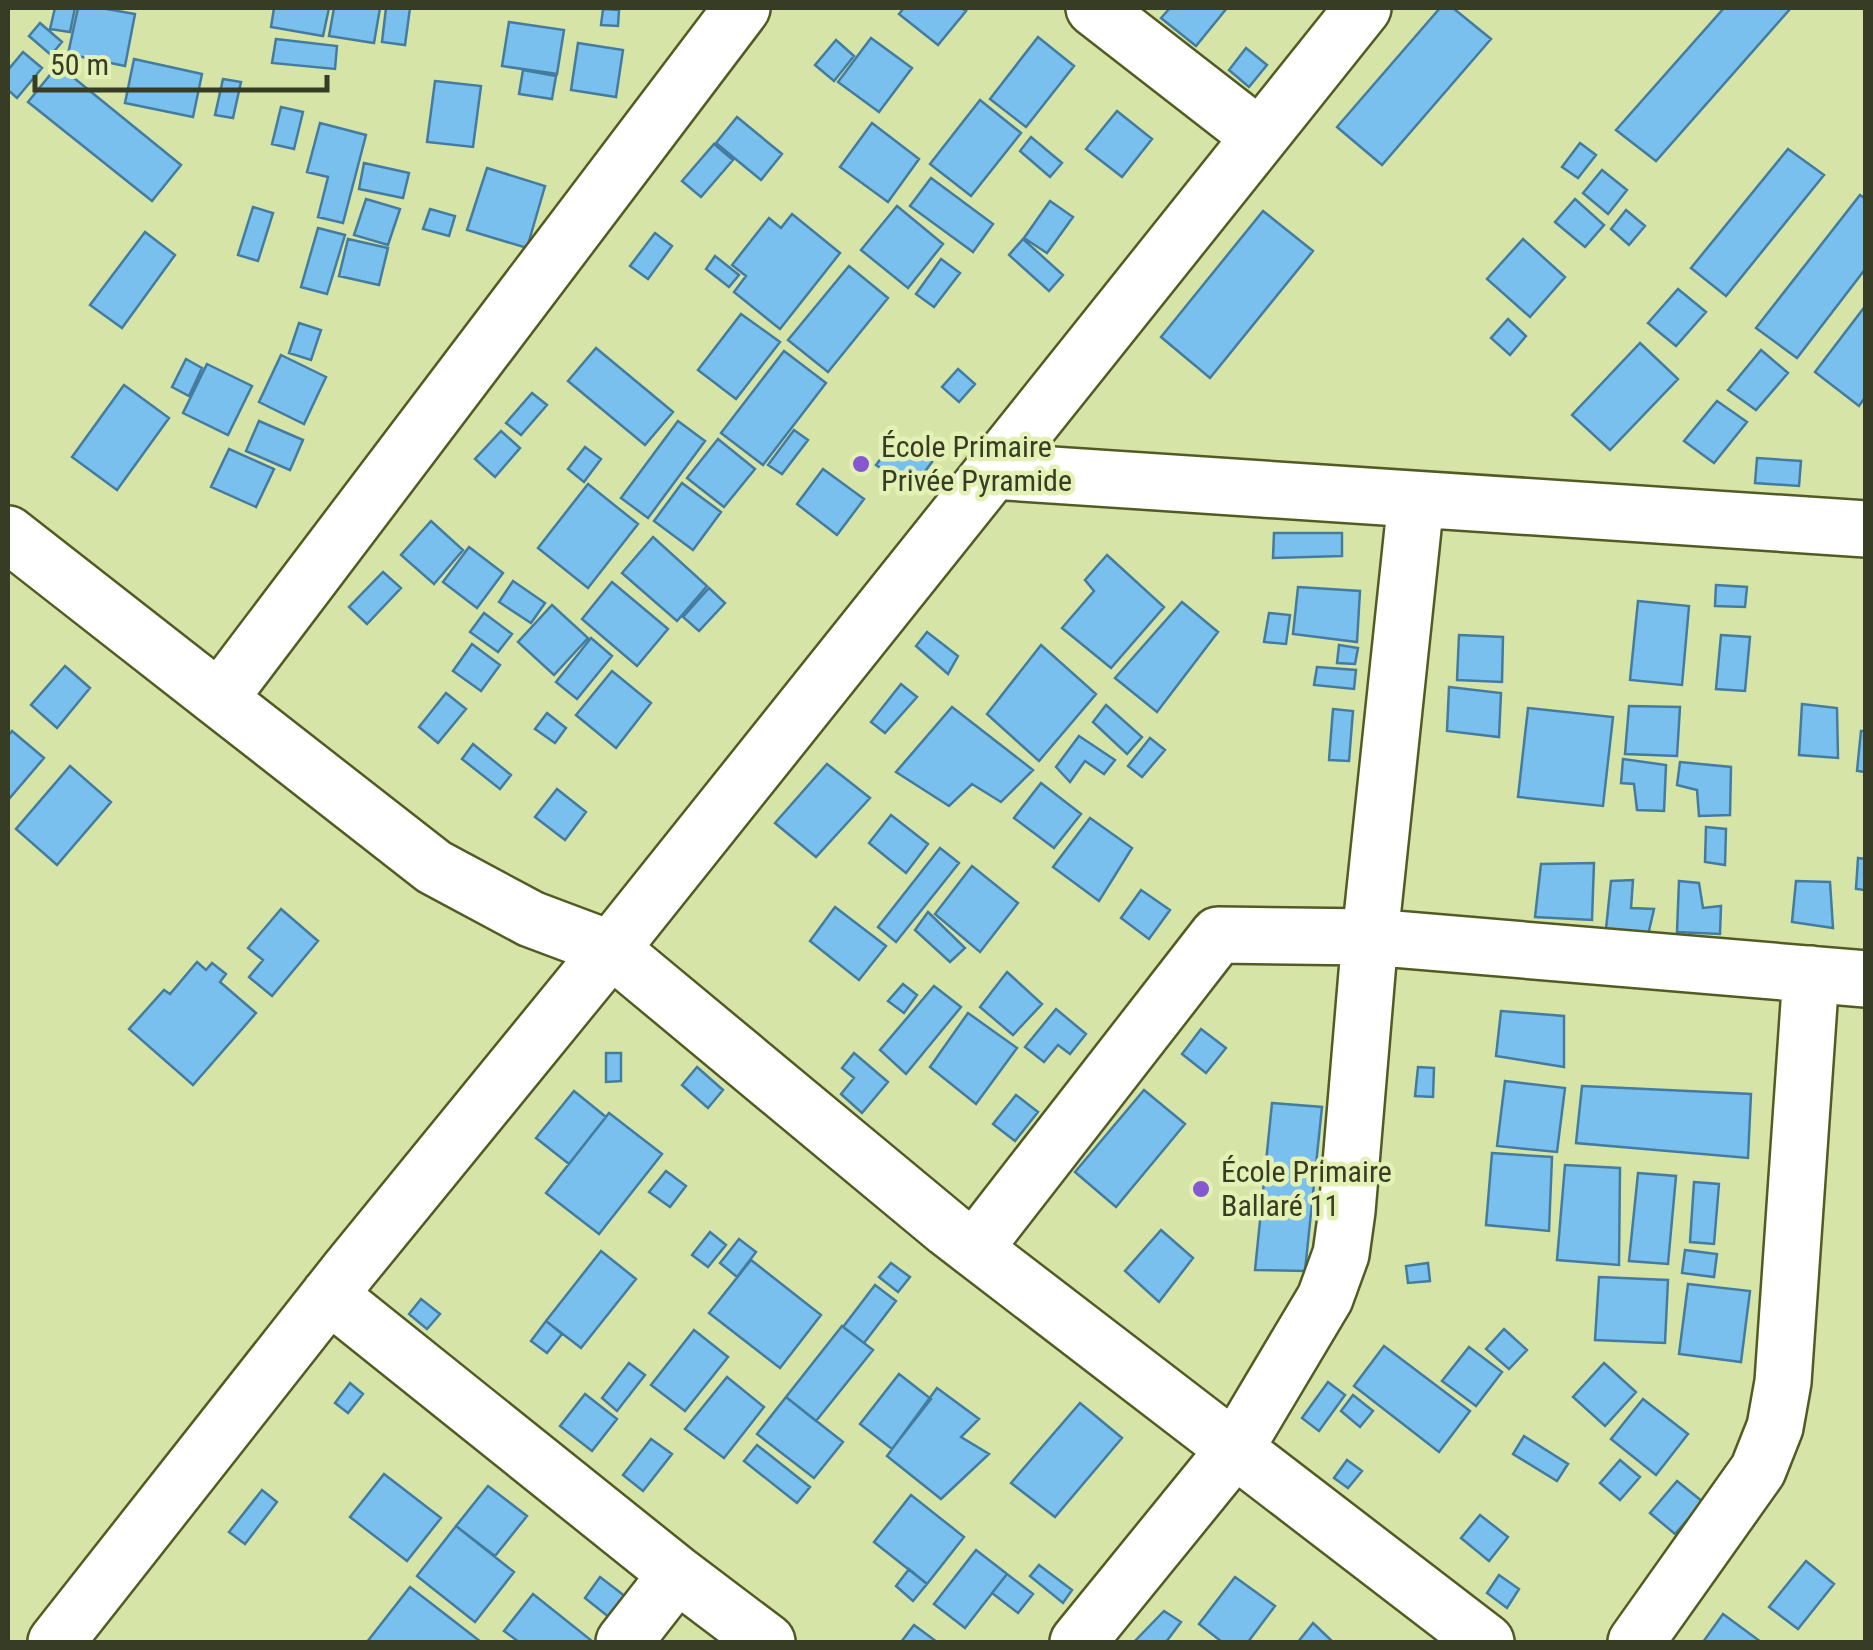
<svg xmlns="http://www.w3.org/2000/svg" width="1873" height="1650" font-family="'Roboto Condensed',sans-serif">
<style>
.building{fill:#79c0ee;stroke:#447c9f;stroke-width:2.5}
.lines{fill:none;stroke-linecap:round;stroke-linejoin:round}
.minor-casing{stroke:#525b23;stroke-width:60}
.minor{stroke:#fff;stroke-width:55}
.poi-dot{fill:#8557d0;stroke:#e4f1b4;stroke-width:4}
.labels{text-anchor:middle;stroke-width:9;stroke-linejoin:round;paint-order:stroke}
.poi-label{font-size:30px;fill:#373c24;stroke:#e4f1b4;text-anchor:start}
</style>
<rect width="100%" height="100%" fill="#d7e4a7"/>
<path class="building" d="M55,8H75L70,32L50,29Z
M78,8H101L135,14L125,66L68,54Z
M274,8H329L323,36L271,27Z
M334,8H380L374,43L329,36Z
M386,8H410L405,45L382,42Z
M904,8H961L966,11L938,45L899,14Z
M1170,8H1227L1196,46L1161,18Z
M1440,8H1453L1491,39L1382,165L1337,127Z
M1724,8H1791L1656,161L1616,130Z
M603,9L619,10L618,26L601,25Z
M509,22L564,30L557,74L502,66Z
M40,23L62,42L51,55L29,36Z
M1038,37L1074,66L1026,127L990,99Z
M871,38L912,68L879,112L838,82Z
M276,39L337,46L335,69L272,63Z
M836,40L854,56L834,81L815,65Z
M578,43L623,50L616,97L571,90Z
M1246,48L1267,65L1249,87L1229,70Z
M23,52L42,68L17,98L8,90V70Z
M134,59L202,74L193,117L125,103Z
M58,65L181,165L152,201L28,102Z
M523,70L556,76L552,99L519,94Z
M223,79L241,82L233,118L215,115Z
M435,81L481,86L473,147L427,142Z
M980,100L1021,133L971,196L930,164Z
M281,107L303,112L294,149L272,144Z
M1117,111L1152,139L1122,177L1086,149Z
M737,117L782,154L761,180L716,143Z
M320,123L366,135L343,223L318,217L328,177L307,172Z
M872,123L919,159L888,202L840,167Z
M1031,137L1062,163L1050,177L1020,151Z
M1580,143L1596,155L1578,178L1562,167Z
M714,144L733,160L701,197L682,181Z
M1788,149L1824,175L1726,296L1691,268Z
M364,163L409,173L403,198L359,189Z
M487,168L545,186L527,248L467,230Z
M1602,170L1627,190L1608,214L1583,193Z
M931,178L993,224L973,252L910,206Z
M1860,195L1866,199V268L1797,358L1756,328Z
M366,199L400,209L388,245L354,235Z
M1575,199L1604,225L1585,247L1555,222Z
M1050,201L1073,217L1047,253L1024,238Z
M897,206L943,244L908,288L861,250Z
M253,207L273,213L258,261L238,255Z
M430,209L455,216L449,236L423,229Z
M1626,210L1645,226L1629,245L1611,229Z
M1263,211L1313,251L1210,378L1161,337Z
M792,214L840,253L780,329L734,292L746,276L732,265L769,218L781,228Z
M318,228L345,235L327,294L301,287Z
M145,232L175,255L122,328L90,305Z
M655,233L672,246L648,279L630,266Z
M348,239L388,248L379,285L339,276Z
M1023,239L1063,275L1049,291L1009,255Z
M1523,239L1565,277L1530,317L1487,279Z
M715,256L739,275L729,287L706,269Z
M941,259L960,273L934,307L916,294Z
M849,266L888,298L828,372L788,340Z
M1678,289L1706,312L1676,346L1648,323Z
M1866,305V396L1859,406L1815,372Z
M741,314L780,342L736,399L698,370Z
M1508,319L1526,336L1510,355L1491,338Z
M299,323L321,330L311,360L289,353Z
M1640,343L1678,379L1610,450L1572,415Z
M596,348L673,412L645,445L568,381Z
M1761,350L1788,373L1756,410L1728,390Z
M784,351L826,383L763,465L721,433Z
M281,355L326,377L304,424L259,402Z
M186,359L202,368L189,396L172,387Z
M207,364L252,386L228,435L183,413Z
M958,369L975,384L959,402L942,387Z
M124,385L169,418L117,490L72,457Z
M532,393L547,405L521,435L506,423Z
M1717,401L1747,422L1714,463L1684,441Z
M259,421L303,440L290,470L246,451Z
M678,421L705,441L648,518L621,498Z
M794,430L808,440L782,474L768,465Z
M501,431L520,448L495,477L475,459Z
M897,437L932,462L911,490L876,465Z
M718,439L755,469L724,507L687,478Z
M585,447L601,459L584,482L568,469Z
M229,449L274,469L256,507L211,487Z
M1757,458L1801,461L1799,486L1755,483Z
M823,469L864,499L837,535L797,504Z
M682,483L721,512L693,550L654,521Z
M588,484L638,524L588,588L538,548Z
M431,521L463,550L434,584L401,555Z
M1274,533H1342V556L1273,558Z
M653,537L707,586L677,621L622,573Z
M469,547L503,573L477,608L443,582Z
M1107,555L1164,607L1111,668L1062,628L1094,591L1085,580Z
M383,572L401,588L367,624L349,607Z
M513,581L545,603L531,623L499,602Z
M612,582L668,629L637,666L582,619Z
M1716,585L1747,587L1745,607L1715,606Z
M1298,587L1360,591L1357,642L1293,634Z
M709,588L725,603L699,631L683,617Z
M1638,601L1689,606L1682,685L1630,680Z
M1182,602L1218,632L1157,712L1115,678Z
M552,605L588,638L554,675L518,642Z
M484,613L512,634L498,652L470,632Z
M1269,613L1290,615L1286,644L1264,642Z
M927,632L958,656L948,674L916,646Z
M1459,635L1503,637L1502,682L1457,680Z
M1721,635L1750,637L1745,691L1716,689Z
M591,638L612,656L577,699L556,682Z
M472,644L500,665L481,691L453,671Z
M1041,645L1096,694L1039,761L987,714Z
M1339,645L1358,648L1355,664L1337,663Z
M65,666L90,688L57,728L31,705Z
M1317,667L1356,670L1354,689L1314,685Z
M612,671L651,703L616,748L576,715Z
M901,684L917,697L885,733L871,722Z
M1449,687L1501,693L1499,737L1447,731Z
M446,693L466,709L438,743L419,727Z
M1802,704L1837,708L1838,758L1799,755Z
M1106,705L1142,737L1127,754L1093,722Z
M1629,706L1680,707L1677,756L1625,754Z
M952,707L1033,770L1001,802L972,784L949,806L896,772Z
M1528,708L1613,717L1603,806L1518,797Z
M1333,709L1353,711L1349,761L1329,760Z
M547,713L566,728L555,743L535,729Z
M12,731L44,758L8,800V736Z
M1861,731H1866V772L1857,771Z
M1079,736L1115,760L1104,774L1085,761L1070,782L1056,767Z
M1150,738L1165,750L1142,777L1128,766Z
M473,744L511,775L500,789L462,759Z
M1623,759L1666,765L1664,811L1637,810L1634,784L1621,783Z
M1680,762L1731,767L1730,815L1699,816L1697,790L1677,785Z
M827,764L870,798L816,857L775,823Z
M70,766L111,802L57,865L16,829Z
M1041,783L1081,814L1054,848L1014,818Z
M557,789L586,812L565,840L535,817Z
M891,815L928,844L906,873L869,843Z
M1090,818L1132,848L1099,901L1053,867Z
M1706,827L1726,829L1725,865L1705,862Z
M940,848L959,863L896,942L878,927Z
M1858,858L1866,859V890L1856,889Z
M1594,863L1592,920L1535,917L1541,864Z
M972,866L1018,903L980,952L935,914Z
M1633,880L1631,908L1654,909L1648,935L1606,929L1611,881Z
M1679,881L1699,883L1703,908L1721,906L1720,934L1677,932Z
M1796,881L1830,882L1833,928L1792,922Z
M1141,890L1170,910L1149,939L1121,918Z
M835,907L886,946L859,980L810,941Z
M281,909L318,941L272,996L249,977L263,960L248,948Z
M928,912L965,948L950,962L915,930Z
M197,962L206,970L212,963L226,974L220,982L256,1013L193,1085L129,1029L164,990L170,994Z
M1007,972L1042,1004L1013,1035L980,1007Z
M903,984L917,995L904,1013L888,1001Z
M934,986L961,1007L906,1074L880,1050Z
M1056,1009L1086,1034L1070,1054L1058,1045L1044,1062L1025,1047Z
M1501,1011L1564,1016V1067L1496,1056Z
M968,1013L1017,1048L976,1104L930,1067Z
M1201,1029L1226,1048L1206,1073L1182,1054Z
M606,1053H621V1081L606,1082Z
M854,1053L888,1082L862,1113L841,1094L854,1078L842,1068Z
M697,1067L723,1090L708,1108L682,1085Z
M1418,1067L1434,1068L1433,1097L1415,1096Z
M1505,1081L1565,1088L1557,1152L1497,1146Z
M1582,1086L1751,1094L1748,1158L1576,1143Z
M1144,1090L1185,1124L1116,1207L1075,1172Z
M574,1091L606,1117L569,1164L536,1138Z
M1016,1095L1038,1112L1015,1141L993,1124Z
M1272,1103L1322,1107L1305,1271L1255,1270Z
M609,1113L662,1154L599,1234L546,1193Z
M1492,1153L1552,1157L1549,1231L1486,1225Z
M1565,1165L1620,1168L1619,1265L1557,1260Z
M666,1171L686,1186L670,1207L649,1192Z
M1638,1173L1676,1176L1668,1264L1629,1261Z
M1694,1182L1719,1184L1714,1244L1690,1242Z
M1161,1230L1193,1258L1159,1302L1125,1271Z
M710,1232L726,1245L708,1267L692,1255Z
M739,1239L756,1252L737,1277L720,1263Z
M1685,1250L1717,1254L1714,1277L1682,1273Z
M601,1251L636,1279L581,1348L546,1321Z
M751,1260L821,1315L780,1368L709,1313Z
M891,1263L910,1277L898,1292L879,1277Z
M1428,1263L1430,1281L1408,1283L1406,1266Z
M1599,1277L1668,1280L1665,1343L1595,1340Z
M1688,1284L1750,1291L1741,1362L1679,1354Z
M875,1285L896,1301L864,1343L843,1327Z
M421,1299L440,1314L427,1329L409,1314Z
M546,1321L562,1334L547,1353L531,1341Z
M842,1326L873,1350L816,1421L786,1397Z
M1504,1329L1527,1350L1509,1369L1486,1349Z
M694,1330L728,1357L685,1411L651,1385Z
M1384,1346L1470,1411L1439,1452L1354,1386Z
M1469,1347L1502,1372L1476,1406L1442,1381Z
M629,1363L645,1375L617,1411L602,1398Z
M1604,1363L1636,1392L1605,1426L1573,1397Z
M899,1374L931,1399L892,1449L860,1424Z
M727,1377L764,1407L724,1458L685,1429Z
M1328,1382L1345,1395L1319,1431L1302,1418Z
M350,1383L363,1394L348,1413L335,1403Z
M937,1388L979,1419L961,1437L989,1454L941,1499L887,1456Z
M585,1394L617,1419L592,1451L560,1426Z
M1353,1395L1373,1411L1360,1427L1341,1411Z
M786,1397L843,1442L814,1478L757,1434Z
M1643,1399L1688,1434L1656,1475L1611,1439Z
M1080,1403L1122,1438L1055,1517L1011,1483Z
M1524,1436L1568,1464L1557,1481L1513,1454Z
M651,1439L672,1454L643,1491L623,1475Z
M757,1445L810,1487L797,1503L744,1461Z
M1347,1460L1362,1471L1348,1488L1334,1478Z
M1620,1460L1640,1477L1620,1500L1600,1483Z
M384,1474L441,1518L407,1561L350,1517Z
M1677,1481L1703,1502L1675,1534L1650,1513Z
M488,1486L527,1516L495,1556L456,1526Z
M262,1490L277,1502L245,1544L229,1532Z
M911,1495L964,1537L927,1584L874,1542Z
M1480,1515L1508,1537L1489,1561L1461,1538Z
M456,1526L514,1572L475,1622L417,1576Z
M976,1550L1007,1574L965,1628L934,1604Z
M1806,1561L1834,1584L1798,1629L1769,1607Z
M1039,1565L1072,1590L1063,1603L1030,1576Z
M909,1569L927,1584L913,1601L896,1586Z
M1007,1574L1033,1594L1018,1613L992,1593Z
M1499,1575L1519,1589L1507,1608L1487,1593Z
M600,1577L626,1597L610,1618L585,1598Z
M1235,1577L1275,1606L1248,1642H1222L1199,1624Z
M410,1587L481,1642H367Z
M533,1594L592,1641L591,1642H519L504,1631Z
M1164,1611L1181,1622L1166,1642H1134Z
M1723,1614L1761,1642H1703Z
M1313,1623L1333,1642H1298Z
M914,1625L937,1642H901Z"/>
<g class="lines">
<g class="minor-casing">
<path id="minor" d="M742,8L219,699L434,867L531,919L611,949L948,1229L1486,1642
M1094,8L1260,137
M992,471L1866,529
M8,534L219,699
M974,1249L1218,935L1370,937L1866,979
M329,1295L677,1574L767,1642
M56,1642L349,1270L611,949L1363,8
M624,1642L677,1574
M1078,1642L1235,1449L1325,1298L1341,1254L1347,1211L1370,937L1416,500
M1636,1642L1758,1470L1775,1427L1783,1382L1811,974"/>
</g>
<use href="#minor" class="minor"/>
</g>
<g class="poi-dot">
<circle cx="861" cy="464" r="10"/>
<circle cx="1201" cy="1189" r="10"/>
</g>
<g class="labels">
<g class="poi-label">
<text x="881" y="457">École Primaire<tspan x="881" dy="34">Privée Pyramide</tspan></text>
<text x="1221" y="1182">École Primaire<tspan x="1221" dy="34">Ballaré 11</tspan></text>
</g>
</g>
<rect width="1873" height="1650" fill="none" stroke="#373c24" stroke-width="20"/>
<path d="M35 75v15h292v-15" fill="none" stroke="#373c24" stroke-width="5"/>
<text x="50" y="75" font-size="30" fill="#373c24" stroke="#e4f1b4" stroke-width="8" paint-order="stroke">50 m</text>
</svg>
